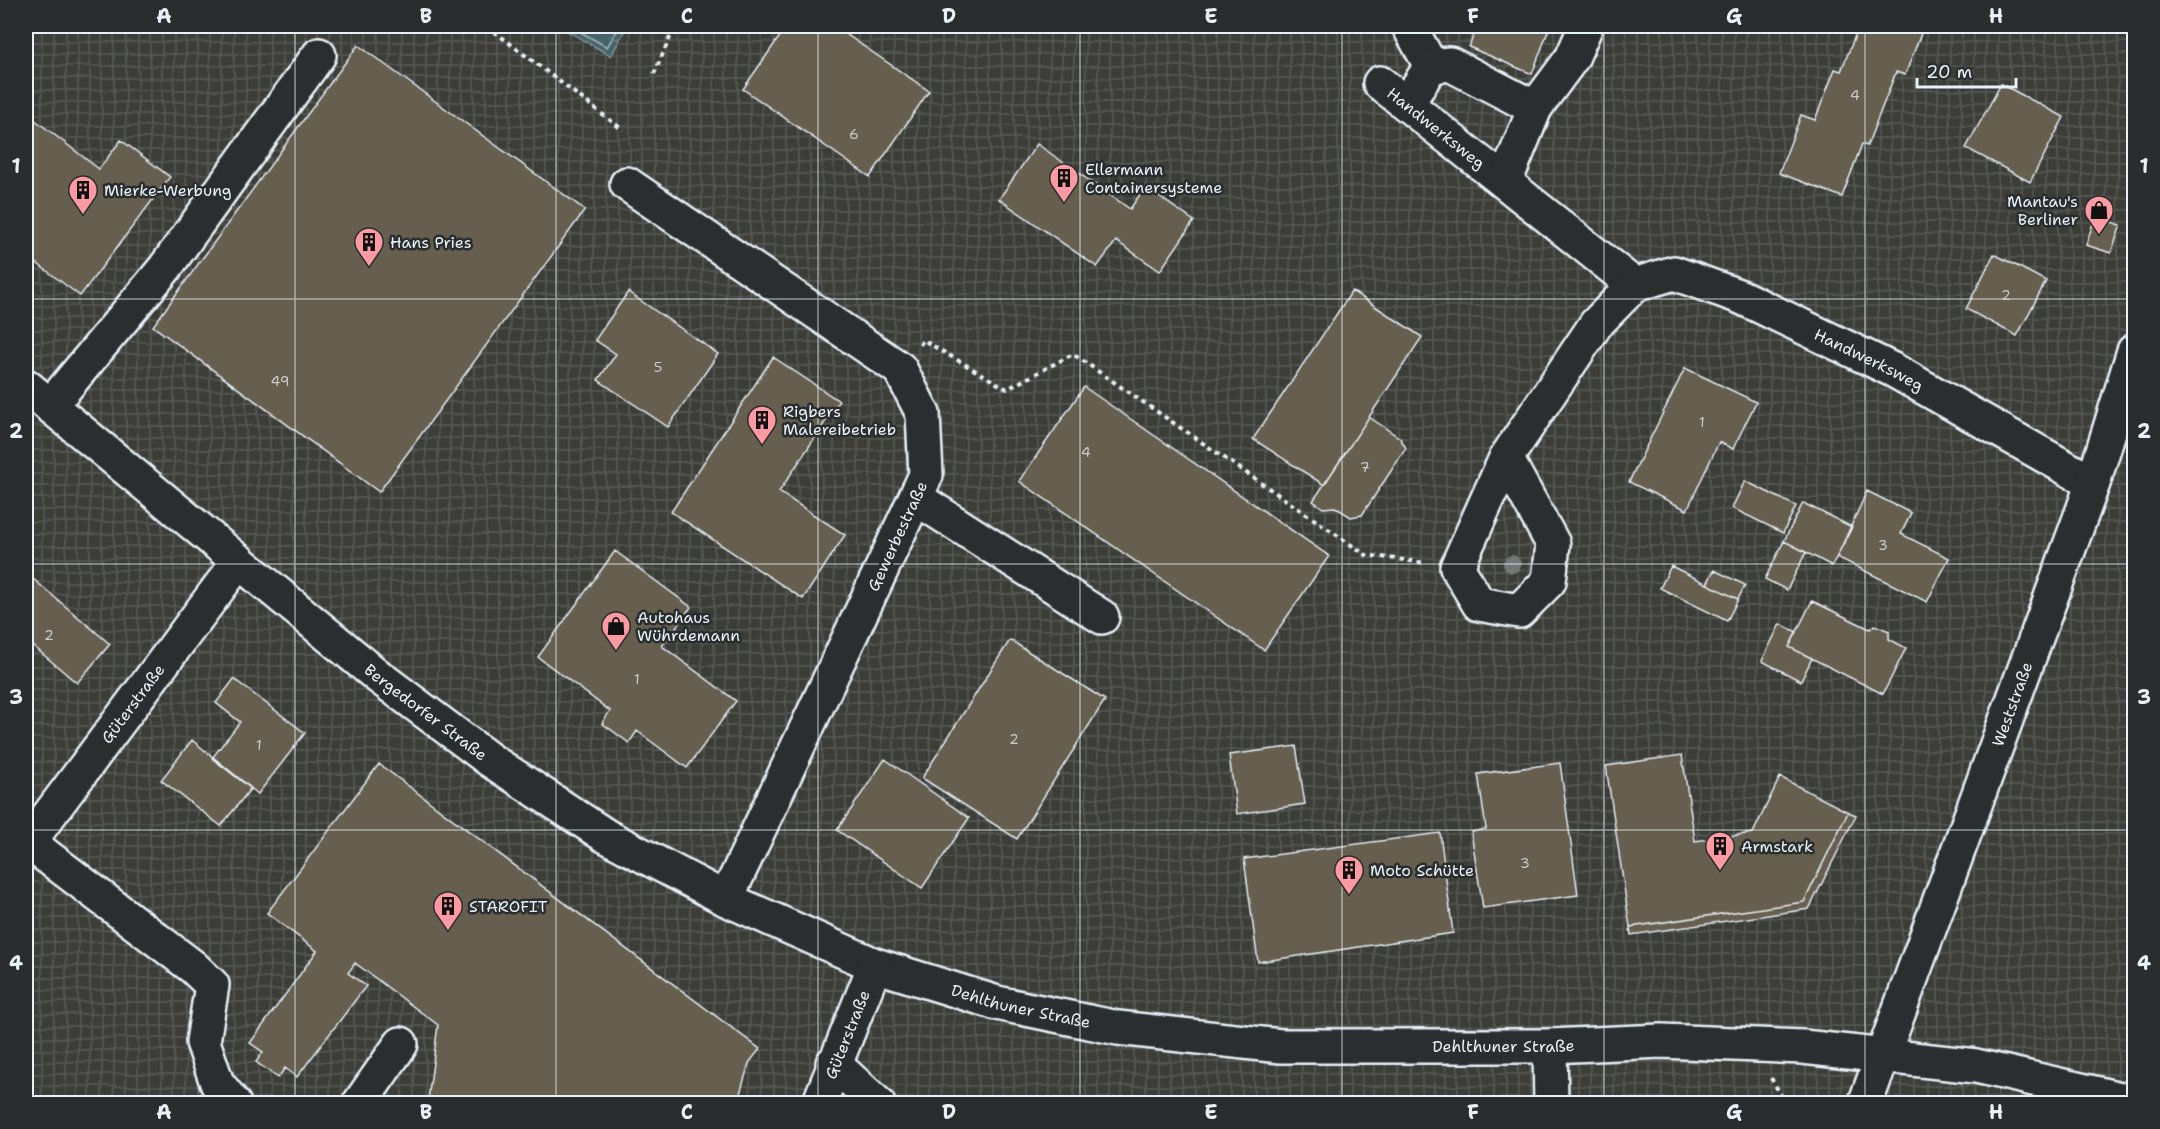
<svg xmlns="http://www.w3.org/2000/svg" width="2160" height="1129" font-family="'Shantell Sans',sans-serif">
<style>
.industrial{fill:url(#industrial-grid)}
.water{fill:url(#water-ripples);stroke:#869ca2;stroke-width:1.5}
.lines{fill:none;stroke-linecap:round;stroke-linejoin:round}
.shore{stroke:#a7b8bf;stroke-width:1.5}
.building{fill:#665e4f;stroke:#e8f1f8;stroke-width:1.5}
.minor-casing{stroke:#e8f1f8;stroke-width:38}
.path{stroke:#e8f1f8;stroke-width:4;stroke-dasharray:4.5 4.5;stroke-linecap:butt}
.minor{stroke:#2a2d2e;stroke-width:33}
.tree{fill:#717976}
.grid{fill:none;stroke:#e8f1f8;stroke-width:1.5;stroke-opacity:0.55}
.labels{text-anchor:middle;stroke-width:5;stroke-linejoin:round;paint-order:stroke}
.number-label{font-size:14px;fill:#c8ccce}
.street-label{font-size:16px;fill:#e8f1f8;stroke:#2a2d2e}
.poi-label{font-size:16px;fill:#e8f1f8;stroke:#2a2d2e;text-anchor:start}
.neatline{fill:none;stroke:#e8f1f8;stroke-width:2}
.grid-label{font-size:20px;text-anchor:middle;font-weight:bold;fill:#e8f1f8}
</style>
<defs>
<pattern id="industrial-grid" width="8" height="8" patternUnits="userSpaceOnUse" patternTransform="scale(1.5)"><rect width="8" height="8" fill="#3c3c38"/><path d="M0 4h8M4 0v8" fill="none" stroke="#585956"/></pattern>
<pattern id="water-ripples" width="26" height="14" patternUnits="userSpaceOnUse" patternTransform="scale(1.5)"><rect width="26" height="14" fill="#456369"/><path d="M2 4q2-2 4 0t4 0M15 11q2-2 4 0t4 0" fill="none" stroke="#607a7f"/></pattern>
</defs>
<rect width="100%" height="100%" fill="#2a2d2e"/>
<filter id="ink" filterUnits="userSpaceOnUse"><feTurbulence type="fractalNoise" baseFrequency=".0167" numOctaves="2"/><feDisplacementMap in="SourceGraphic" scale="12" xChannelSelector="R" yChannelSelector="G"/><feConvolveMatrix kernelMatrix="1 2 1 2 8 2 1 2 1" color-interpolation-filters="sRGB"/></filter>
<g filter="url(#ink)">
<path class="industrial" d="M26,26H2134V1103H26Z"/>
<path class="water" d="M559,26H627L611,56Z"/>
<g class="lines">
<path class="shore" d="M570,26L607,47L620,26"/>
</g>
<path class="building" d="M787,26H834L929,91L870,177L743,89Z
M1477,26H1550L1532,74L1469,47Z
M1859,26H1924L1905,75L1896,72L1867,146L1862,144L1842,197L1779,173L1801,115L1815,120L1835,69L1841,71Z
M358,45L585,210L379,492L153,326Z
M2001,84L2064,117L2030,182L1966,148Z
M26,113L99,169L121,140L170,177L80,296L26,255Z
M1037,144L1130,209L1145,187L1194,221L1160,271L1116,241L1097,267L999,199Z
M2095,217L2121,225L2111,253L2086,245Z
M1994,254L2046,281L2017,336L1966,309Z
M1352,291L1422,337L1324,485L1253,439Z
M628,292L718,354L668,427L598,380L616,354L595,340Z
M773,357L839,401L779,492L845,535L803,599L671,512Z
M1685,368L1756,402L1733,449L1719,442L1687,510L1629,482Z
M1084,387L1329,556L1264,650L1019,481Z
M1369,417L1400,438L1406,448L1362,515L1351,517L1335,507L1323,508L1313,501Z
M1745,481L1796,506L1783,533L1732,508Z
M1867,491L1911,513L1901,534L1949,558L1927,602L1837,557Z
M1803,503L1852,527L1832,566L1784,541Z
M1784,541L1806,552L1787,590L1765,579Z
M615,551L691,607L662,646L736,701L687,768L637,731L629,743L602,723L610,711L538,657Z
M1671,566L1738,599L1727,621L1660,588Z
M1714,570L1745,585L1738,599L1707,584Z
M26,573L110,644L77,683L26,640Z
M1812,601L1870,629L1875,625L1889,631V639L1906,648L1883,694L1789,647Z
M1780,624L1797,632L1789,647L1812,658L1801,681L1762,661Z
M1010,640L1105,700L1017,839L922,778Z
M234,679L305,733L258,794L212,758L240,722L216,703Z
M192,740L251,788L221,826L161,780Z
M1296,746L1305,804L1237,814L1229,755Z
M1682,755L1695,841L1753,833L1780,777L1848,812L1804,902L1630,927L1606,766Z
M885,759L969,818L922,888L837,830Z
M1560,763L1578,895L1483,908L1471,832L1486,829L1478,774Z
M379,764L760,1049L749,1063L737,1104H425L428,1100L438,1025L355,963L348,973L366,986L297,1077L285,1068L278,1078L256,1062L263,1052L250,1043L317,951L267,913Z
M1848,812L1856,815L1809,909L1631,935L1630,927L1804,902Z
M1440,833L1453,933L1258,962L1244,859Z"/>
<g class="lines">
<g class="minor-casing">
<g id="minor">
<path d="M1409,26L1431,66"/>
<path id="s1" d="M1380,83L1634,285"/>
<path d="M1407,104L1431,66L1450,64L1535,108"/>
<path d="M1505,182L1535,108L1572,58L1586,26"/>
<path d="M627,184L900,369L923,414L926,475L726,899"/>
<path id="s2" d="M26,386L379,677L490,760L606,836L726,899L875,965L997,1003L1118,1028L1281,1046H1550L1661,1041L1803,1047L1976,1066L2134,1102"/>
<path d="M50,406L165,268L319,55"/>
<path id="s3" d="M1506,458L1553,544L1549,581L1519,611L1479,604L1457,567L1506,458L1596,324L1634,285L1674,273L1741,297L1893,370L2093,483"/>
<path d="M916,498L1102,617"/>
<path d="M28,842L193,967L212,985L203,1042L217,1083L234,1104"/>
<path id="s4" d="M26,846L239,561"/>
<path d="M1550,1046L1551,1104"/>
<path d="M833,1063L878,1104"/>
<path d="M359,1104L401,1044"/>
<path id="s5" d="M819,1104L875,965"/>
<path id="s6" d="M1865,1104L2093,483L2134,351"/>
</g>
</g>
<path class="path" d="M487,26L623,130
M654,74L675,26
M920,345L923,340L1007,389L1073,354L1366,555L1426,563
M1771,1078L1786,1104"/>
<use href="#minor" class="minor"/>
</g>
<circle class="tree" cx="1512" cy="564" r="9"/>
</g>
<path class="grid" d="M295,26V1104M556,26V1104M818,26V1104M1080,26V1104M1342,26V1104M1604,26V1104M1865,26V1104M26,299H2134M26,564H2134M26,830H2134"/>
<defs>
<g id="building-pin" transform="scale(1.5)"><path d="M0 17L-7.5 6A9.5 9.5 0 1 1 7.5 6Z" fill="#ff9aa2" stroke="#2a2d2e"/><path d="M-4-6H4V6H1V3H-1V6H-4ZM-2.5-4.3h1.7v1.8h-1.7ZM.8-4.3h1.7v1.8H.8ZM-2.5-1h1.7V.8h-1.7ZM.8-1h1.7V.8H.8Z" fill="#111"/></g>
<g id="shop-pin" transform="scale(1.5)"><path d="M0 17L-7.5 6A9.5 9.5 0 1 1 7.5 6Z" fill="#ff9aa2" stroke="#2a2d2e"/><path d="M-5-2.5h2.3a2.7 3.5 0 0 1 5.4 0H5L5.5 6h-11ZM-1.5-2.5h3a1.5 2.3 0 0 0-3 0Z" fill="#111"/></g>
</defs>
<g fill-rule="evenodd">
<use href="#building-pin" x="1064" y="178"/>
<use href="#building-pin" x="83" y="190"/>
<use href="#shop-pin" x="2099" y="210"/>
<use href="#building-pin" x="369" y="242"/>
<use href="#building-pin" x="762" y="420"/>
<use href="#shop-pin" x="616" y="626"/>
<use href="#building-pin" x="1720" y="846"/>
<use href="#building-pin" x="1349" y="870"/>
<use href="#building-pin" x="448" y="906"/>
</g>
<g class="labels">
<g class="number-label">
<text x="1855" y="100">4</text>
<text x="854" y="139">6</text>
<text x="2006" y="300">2</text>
<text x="658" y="372">5</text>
<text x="280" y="386">49</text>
<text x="1702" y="427">1</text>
<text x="1086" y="457">4</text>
<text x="1365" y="472">7</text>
<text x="1883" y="550">3</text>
<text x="49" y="640">2</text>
<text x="637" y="684">1</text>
<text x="1014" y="744">2</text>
<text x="259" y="750">1</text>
<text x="1525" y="868">3</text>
</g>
<g class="street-label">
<text dy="6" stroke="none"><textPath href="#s1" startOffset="72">Handwerksweg</textPath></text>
<text dy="6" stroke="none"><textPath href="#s3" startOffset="852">Handwerksweg</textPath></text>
<text transform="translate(897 536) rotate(-65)" y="6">Gewerbestraße</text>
<text dy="6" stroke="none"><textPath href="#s4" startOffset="178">Güterstraße</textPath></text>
<text dy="6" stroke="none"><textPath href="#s6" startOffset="426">Weststraße</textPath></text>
<text dy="6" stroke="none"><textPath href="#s2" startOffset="516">Bergedorfer Straße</textPath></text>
<text dy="6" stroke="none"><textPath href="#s2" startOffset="1185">Dehlthuner Straße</textPath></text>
<text dy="6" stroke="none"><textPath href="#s5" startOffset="75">Güterstraße</textPath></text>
<text dy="6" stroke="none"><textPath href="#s2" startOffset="1671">Dehlthuner Straße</textPath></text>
</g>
<g class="poi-label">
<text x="1085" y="175">Ellermann<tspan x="1085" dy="18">Containersysteme</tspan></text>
<text x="104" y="196">Mierke-Werbung</text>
<text x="2078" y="207" text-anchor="end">Mantau's<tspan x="2078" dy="18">Berliner</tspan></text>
<text x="390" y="248">Hans Pries</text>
<text x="783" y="417">Rigbers<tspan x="783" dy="18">Malereibetrieb</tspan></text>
<text x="637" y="623">Autohaus<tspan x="637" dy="18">Wührdemann</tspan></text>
<text x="1741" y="852">Armstark</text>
<text x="1370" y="876">Moto Schütte</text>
<text x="469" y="912">STAROFIT</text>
</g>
</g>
<rect width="2160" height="1129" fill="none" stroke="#2a2d2e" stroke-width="66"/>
<path d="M1917 78v9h99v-9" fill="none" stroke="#e8f1f8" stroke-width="3"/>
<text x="1926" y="78" font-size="18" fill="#e8f1f8" stroke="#2a2d2e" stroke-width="4.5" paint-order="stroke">20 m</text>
<rect x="33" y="33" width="2094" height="1063" class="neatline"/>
<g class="grid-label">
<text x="164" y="23">A</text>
<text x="426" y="23">B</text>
<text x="687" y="23">C</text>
<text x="949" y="23">D</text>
<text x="1211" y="23">E</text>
<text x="1473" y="23">F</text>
<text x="1734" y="23">G</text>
<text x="1996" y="23">H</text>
<text x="16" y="173">1</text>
<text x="2144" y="173">1</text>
<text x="16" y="438">2</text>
<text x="2144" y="438">2</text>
<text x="16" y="704">3</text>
<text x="2144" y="704">3</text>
<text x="16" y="970">4</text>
<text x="2144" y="970">4</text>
<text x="164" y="1119">A</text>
<text x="426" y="1119">B</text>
<text x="687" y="1119">C</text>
<text x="949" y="1119">D</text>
<text x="1211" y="1119">E</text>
<text x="1473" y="1119">F</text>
<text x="1734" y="1119">G</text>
<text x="1996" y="1119">H</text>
</g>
</svg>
